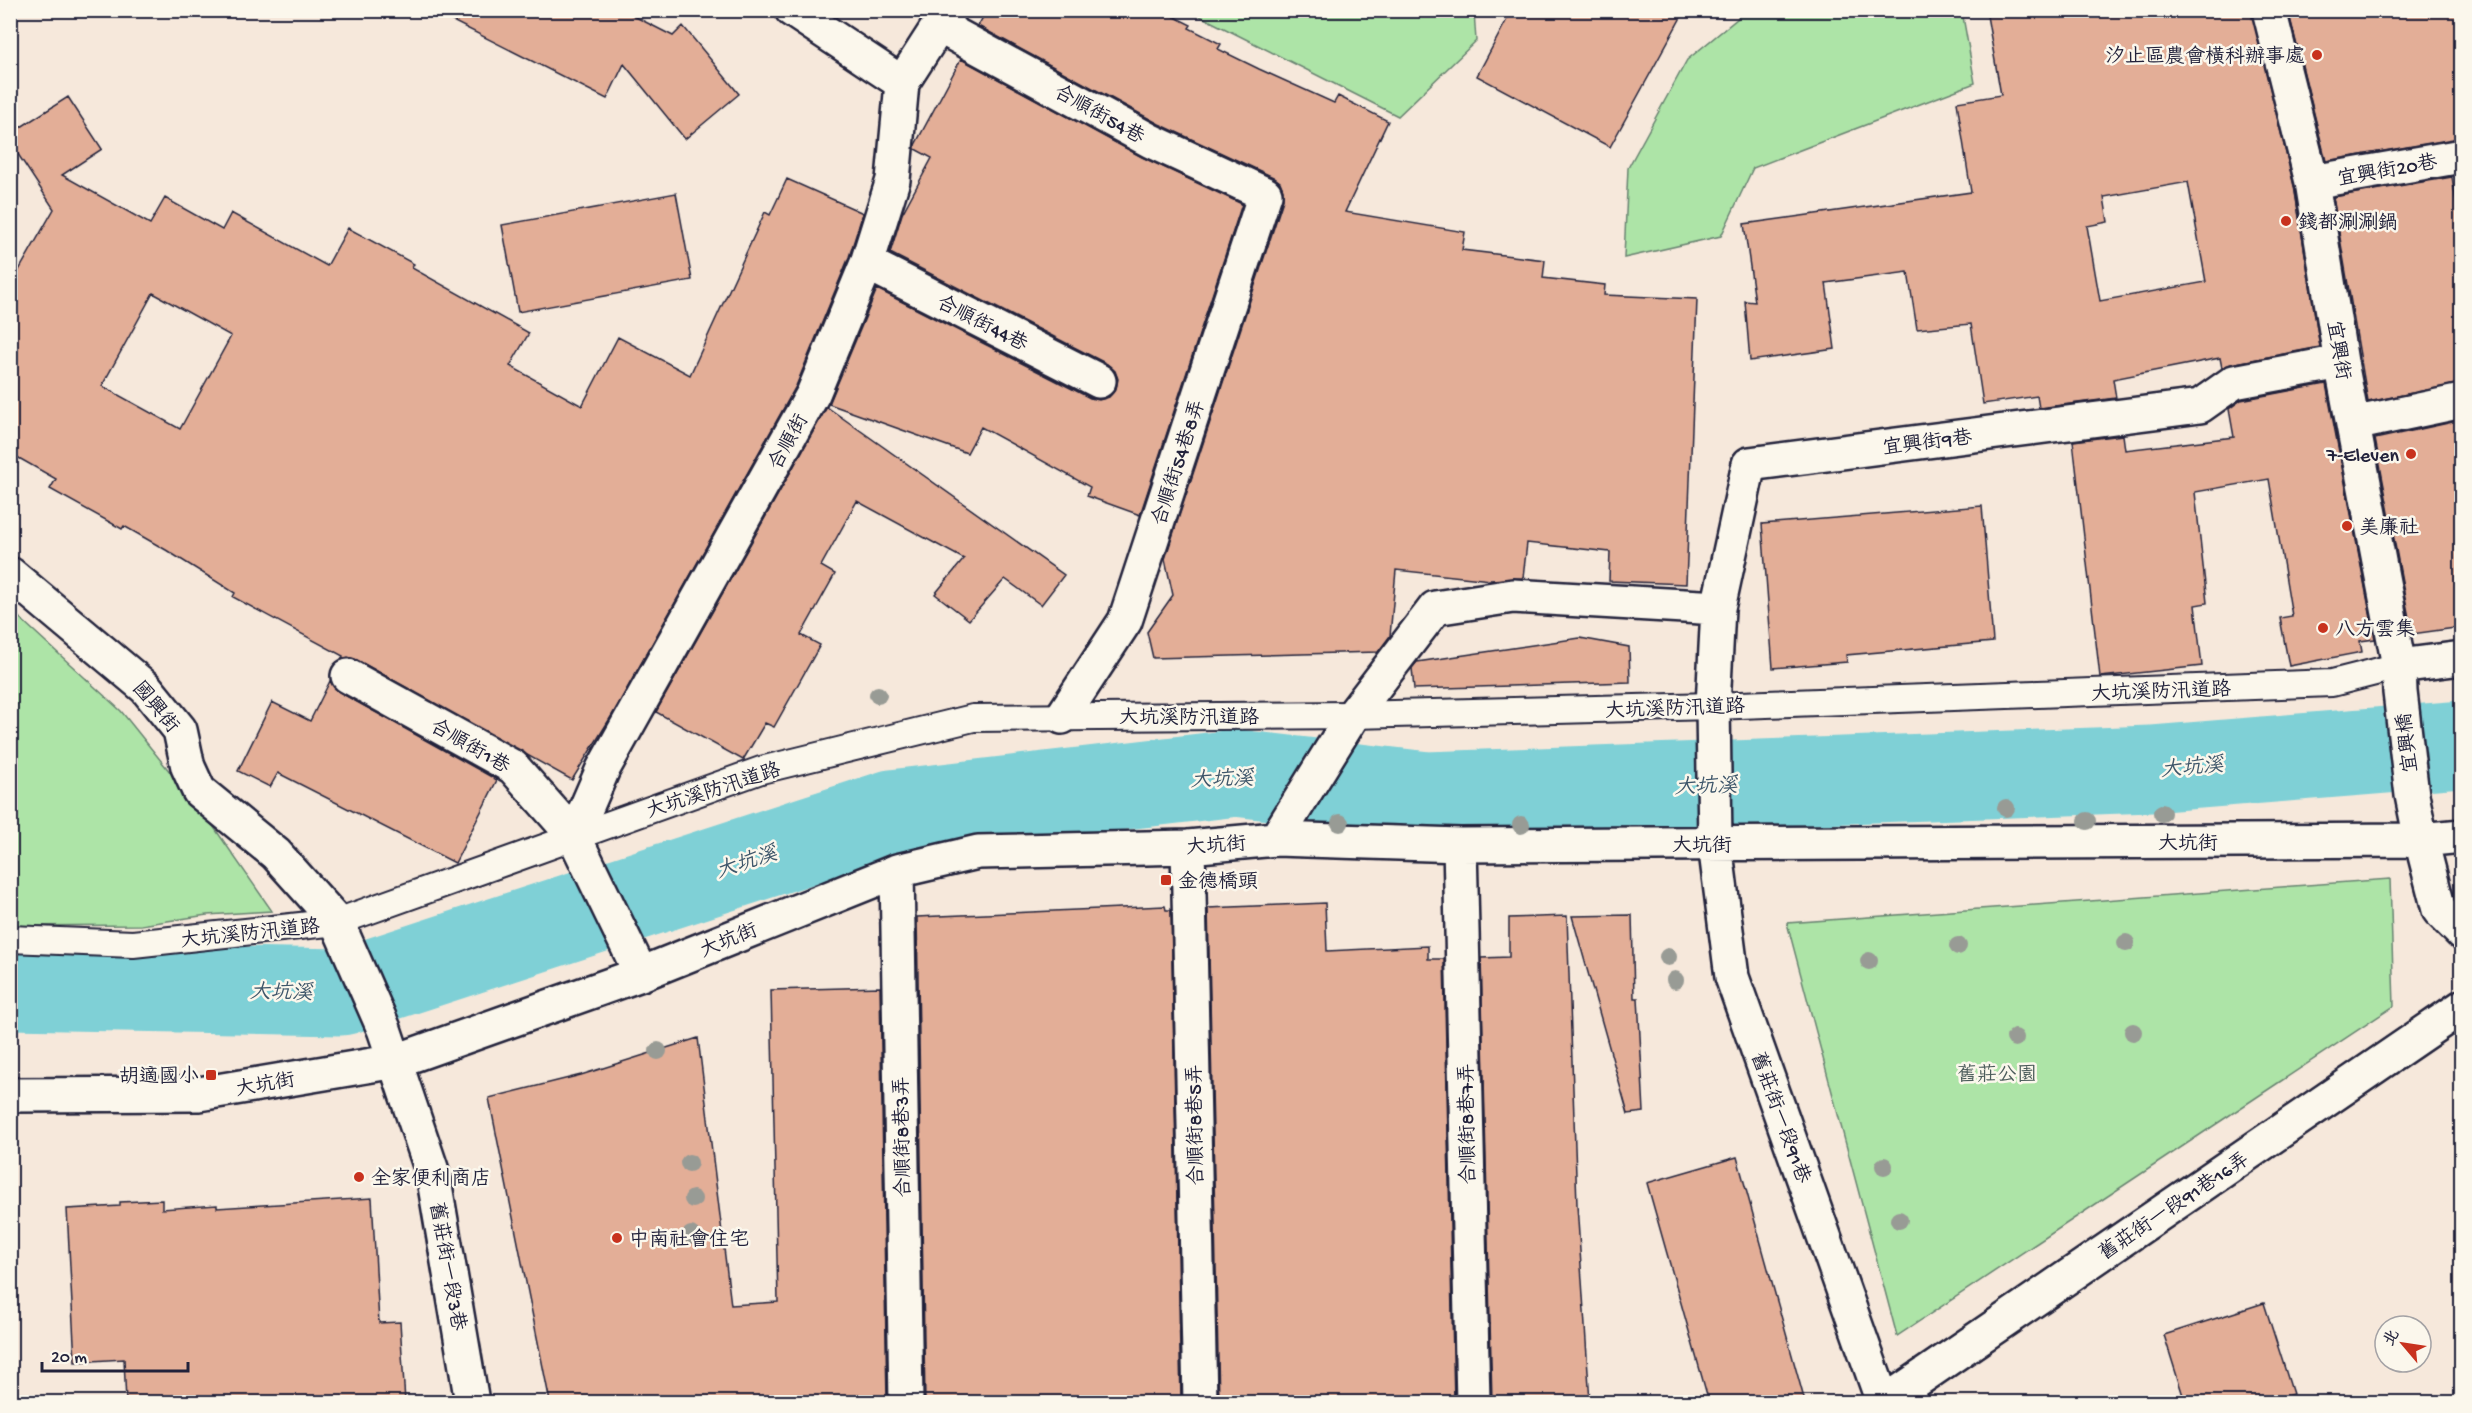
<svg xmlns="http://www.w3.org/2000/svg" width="2472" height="1413" font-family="'Gochi Hand','LXGW WenKai TC',sans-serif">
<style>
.green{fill:#ade4a7;stroke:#688371;stroke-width:1.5}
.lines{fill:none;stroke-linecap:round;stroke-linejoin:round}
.river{stroke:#7fd0d6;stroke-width:87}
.building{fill:#e3ae97;stroke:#22223b;stroke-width:1.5;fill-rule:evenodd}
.service-casing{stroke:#22223b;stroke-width:30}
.minor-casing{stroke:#22223b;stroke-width:38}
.service{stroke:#fbf7ec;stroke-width:26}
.minor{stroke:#fbf7ec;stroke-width:33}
.tree{fill:#989b95}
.poi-dot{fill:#c8321e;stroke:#fbf7ec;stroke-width:2}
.labels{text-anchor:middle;stroke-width:5;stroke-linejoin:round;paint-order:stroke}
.poi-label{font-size:20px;fill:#22223b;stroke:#fbf7ec;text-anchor:start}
.street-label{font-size:20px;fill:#22223b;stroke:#fbf7ec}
.park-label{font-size:20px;fill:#4c5c5b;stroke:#fbf7ec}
.water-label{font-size:21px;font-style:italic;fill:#3e566a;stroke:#fbf7ec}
</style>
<rect width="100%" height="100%" fill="#f6e8db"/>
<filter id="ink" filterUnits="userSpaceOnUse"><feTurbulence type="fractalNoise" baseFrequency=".0167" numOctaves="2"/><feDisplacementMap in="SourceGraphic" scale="12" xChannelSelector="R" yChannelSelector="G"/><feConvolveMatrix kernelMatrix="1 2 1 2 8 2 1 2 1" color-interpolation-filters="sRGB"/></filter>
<g filter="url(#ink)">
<path class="green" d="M1190,11H1474L1476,41L1398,116Z
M1739,11H1962L1975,83L1753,168L1721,236L1624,258L1628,168L1687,60L1738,18Z
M10,609L121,711L211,823L272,911L207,915L141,925L11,926Z
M2390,879L2394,1006L1897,1336L1787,923Z"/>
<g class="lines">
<path class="river" d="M10,986L342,992L892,813L1236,773L1427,795L2151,769L2462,744"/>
</g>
<path class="building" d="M431,10H622L673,36L683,26L739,94L685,139L624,64L607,99Z
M987,10H1161L1191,25L1189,28L1221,44L1218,49L1259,69L1334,103L1338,96L1388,121L1345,212L1465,232L1462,250L1545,260L1543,278L1605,285L1604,295L1697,299L1686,584L1609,581L1610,552L1527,543L1523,578L1491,580L1396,570L1390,636L1378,652L1153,658L1147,632L1173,595L1165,559L1283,200V190L1280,182L1273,177L1159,124L978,26Z
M1512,10H1685L1610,147L1477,76Z
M1986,10H2251L2294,186L2320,347L2231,364L2222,368L2220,358L2113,379L2116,398L2039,408L2037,396L1983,404L1971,324L1917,329L1908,272L1826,283L1835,349L1750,361L1745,301L1755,302L1744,224L1971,192L1957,102L2001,95ZM2188,182L2206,282L2100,301L2087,226L2108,222L2104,197Z
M2288,10H2462V138L2326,161Z
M961,59L1142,157L1242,204L1140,515L1087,496L1090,487L981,427L967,453L829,404L877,289L1090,398L1099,400L1109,397L1116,389L1118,379L1115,371L1107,364L890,253L902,214L932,158L915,149V145Z
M68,97L102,149L62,175L150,224L165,198L222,230L231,213L327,266L348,228L414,264L412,268L529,333L510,366L582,406L618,337L690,375L765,212L770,215L787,179L863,213L849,257L796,386L614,712L572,780L357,660L348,657L341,659L343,656L233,597L235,593L166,550L124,526L122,529L50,489L56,479L10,453V286L54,209L10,142V134ZM153,293L231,336L180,429L102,386Z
M2452,177L2462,238V383L2368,402L2333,197Z
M676,193L692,280L518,312L502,225Z
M2326,384L2375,639L2360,641L2362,652L2289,666L2280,618L2292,616L2269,479L2195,492L2207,603L2195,605L2202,666L2100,677L2073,441L2123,435L2125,450L2234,437L2229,409L2241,400Z
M827,407L1064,575L1041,605L1005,579L969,620L935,594L964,559L857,501L821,566L835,574L801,635L820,645L774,727L765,723L743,760L656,712Z
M2462,420V627L2412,634L2375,439Z
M1982,506L1993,642L1846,655L1847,662L1773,668L1762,524Z
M1580,638L1629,647L1630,682L1414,689L1412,668L1417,662Z
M330,681L339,692L497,780L455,863L278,773L270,787L238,771L272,702L310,721Z
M1325,903L1327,951L1428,946V959H1444L1454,1402H1219L1208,908Z
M1165,906L1166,910H1171L1181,1402H925L917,917Z
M1632,915L1634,998H1638L1644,1112L1628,1114L1572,916Z
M1567,916L1577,1205L1590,1402H1492L1481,958L1509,957V918Z
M880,987L887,1402H550L489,1098L581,1075L698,1038L731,1305L778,1302L771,990Z
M1737,1157L1805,1402H1709L1647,1183Z
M372,1198L379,1323L400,1322L405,1402H126L124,1359L75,1362L67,1209L120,1206V1202L162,1200V1209L217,1205V1208Z
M2264,1303L2293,1394L2267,1402H2185L2164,1335Z"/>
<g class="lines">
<g class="service-casing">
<path id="service" d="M10,939L133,944L337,922L761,770L973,718L1353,715L1713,706L2332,683L2399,666"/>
</g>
<g class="minor-casing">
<path id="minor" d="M792,10L902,83
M2269,10L2312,182L2341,362L2399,666L2400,692L2412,795L2421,840L2439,910L2462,933
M939,26L1151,141L1265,194L1125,621L1062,717
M2312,182L2462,156
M867,263L1099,381
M2353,424L2462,401
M10,574L146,688L180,730L188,767L199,791L276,854L337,922L384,1029L433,1174L472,1402
M2399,666L2462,658
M348,676L513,767L574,836
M1276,839L1353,715L1435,608L1513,596L1718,608
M1460,845L1473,1402
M1188,847L1200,1402
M897,871L906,1402
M641,974L574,836L603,769L813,394L867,263L893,180L902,83L949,10
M10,1095L199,1094L396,1061L641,974L897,871L978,852L1188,847L1276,839L1460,845L2421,840L2462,836
M1883,1402L1732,977L1715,844L1713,706L1718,608L1749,464L2200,406L2234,382L2341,362
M1885,1402L2462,1007"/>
</g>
<use href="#service" class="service"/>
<use href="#minor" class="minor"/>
</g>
<g class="tree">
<circle cx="878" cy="695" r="9"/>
<circle cx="2006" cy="808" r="9"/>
<circle cx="2162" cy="813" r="9"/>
<circle cx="2087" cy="821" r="9"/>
<circle cx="1340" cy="823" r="9"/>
<circle cx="1521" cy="825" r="9"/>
<circle cx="2126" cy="943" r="9"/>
<circle cx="1958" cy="946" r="9"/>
<circle cx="1668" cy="957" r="9"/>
<circle cx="1869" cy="961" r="9"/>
<circle cx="1675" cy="980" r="9"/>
<circle cx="2133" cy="1032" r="9"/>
<circle cx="2015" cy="1038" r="9"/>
<circle cx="658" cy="1051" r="9"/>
<circle cx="689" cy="1163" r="9"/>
<circle cx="1884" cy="1166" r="9"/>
<circle cx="693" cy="1199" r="9"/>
<circle cx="1899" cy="1220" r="9"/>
<circle cx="691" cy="1235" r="9"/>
</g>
</g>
<g class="poi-dot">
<circle cx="2317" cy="55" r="6"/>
<circle cx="2286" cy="221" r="6"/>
<circle cx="2411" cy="454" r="6"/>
<circle cx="2347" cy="526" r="6"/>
<circle cx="2323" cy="628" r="6"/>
<rect x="1160" y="874" width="12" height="12" rx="3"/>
<rect x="205" y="1069" width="12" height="12" rx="3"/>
<circle cx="359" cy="1177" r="6"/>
<circle cx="617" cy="1238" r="6"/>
</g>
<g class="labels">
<g class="poi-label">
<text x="2305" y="62" text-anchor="end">汐止區農會橫科辦事處</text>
<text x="2298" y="228">錢都涮涮鍋</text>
<text x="2399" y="461" text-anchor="end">7-Eleven</text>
<text x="2359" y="533">美廉社</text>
<text x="2335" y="635">八方雲集</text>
<text x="1178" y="887">金德橋頭</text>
<text x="199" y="1082" text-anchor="end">胡適國小</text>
<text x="371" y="1184">全家便利商店</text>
<text x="629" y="1245">中南社會住宅</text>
</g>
<g class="street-label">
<text transform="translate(1100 113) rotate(29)" y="7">合順街54巷</text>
<text transform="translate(2387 169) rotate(-10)" y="7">宜興街20巷</text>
<text transform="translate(983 322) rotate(27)" y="7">合順街44巷</text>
<text transform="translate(2340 350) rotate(80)" y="7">宜興街</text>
<text transform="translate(787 441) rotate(-61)" y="7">合順街</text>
<text transform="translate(1927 441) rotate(-7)" y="7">宜興街9巷</text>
<text transform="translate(1177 462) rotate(-72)" y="7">合順街54巷8弄</text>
<text transform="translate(2161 690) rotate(-2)" y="7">大坑溪防汛道路</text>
<text transform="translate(157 706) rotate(50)" y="7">國興街</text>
<text transform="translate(1675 707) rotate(-2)" y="7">大坑溪防汛道路</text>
<text x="1189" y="723">大坑溪防汛道路</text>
<text transform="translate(2406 743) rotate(-97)" y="7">宜興橋</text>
<text transform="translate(471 745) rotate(30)" y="7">合順街1巷</text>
<text transform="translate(713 789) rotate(-18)" y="7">大坑溪防汛道路</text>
<text x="2188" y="849">大坑街</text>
<text transform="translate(1216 844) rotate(-4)" y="7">大坑街</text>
<text x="1702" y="851">大坑街</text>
<text transform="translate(250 932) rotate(-6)" y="7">大坑溪防汛道路</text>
<text transform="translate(728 939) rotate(-22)" y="7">大坑街</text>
<text transform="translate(265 1083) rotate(-10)" y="7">大坑街</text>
<text transform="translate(1782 1117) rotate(70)" y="7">舊莊街一段91巷</text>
<text transform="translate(1466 1124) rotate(-91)" y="7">合順街8巷7弄</text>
<text transform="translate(1194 1125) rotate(-91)" y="7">合順街8巷5弄</text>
<text transform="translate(901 1137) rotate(-91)" y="7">合順街8巷3弄</text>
<text transform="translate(2173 1205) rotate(-34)" y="7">舊莊街一段91巷16弄</text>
<text transform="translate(449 1266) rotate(80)" y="7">舊莊街一段3巷</text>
</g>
<g class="park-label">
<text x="1997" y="1080">舊莊公園</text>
</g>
<g class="water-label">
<text transform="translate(2192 766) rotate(-5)" y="7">大坑溪</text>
<text transform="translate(1222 778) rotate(-2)" y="7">大坑溪</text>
<text transform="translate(1706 785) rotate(-2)" y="7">大坑溪</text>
<text transform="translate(746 861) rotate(-18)" y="7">大坑溪</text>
<text transform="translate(281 991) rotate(1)" y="7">大坑溪</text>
</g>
</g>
<rect width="2472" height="1413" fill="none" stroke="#fbf7ec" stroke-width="36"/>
<rect x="18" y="18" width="2436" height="1377" fill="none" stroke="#22223b" stroke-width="2" filter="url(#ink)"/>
<g transform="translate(2403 1344) rotate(299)"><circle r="28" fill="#fbf7ec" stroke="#a4a2a5" stroke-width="1.5"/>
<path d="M0-4.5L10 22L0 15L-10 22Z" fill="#c8321e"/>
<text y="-9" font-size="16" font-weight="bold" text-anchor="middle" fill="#22223b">北</text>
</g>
<path d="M42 1362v9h146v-9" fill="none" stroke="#22223b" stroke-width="3"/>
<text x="51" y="1362" font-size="18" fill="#22223b" stroke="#fbf7ec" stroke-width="4.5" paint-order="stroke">20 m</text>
</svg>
